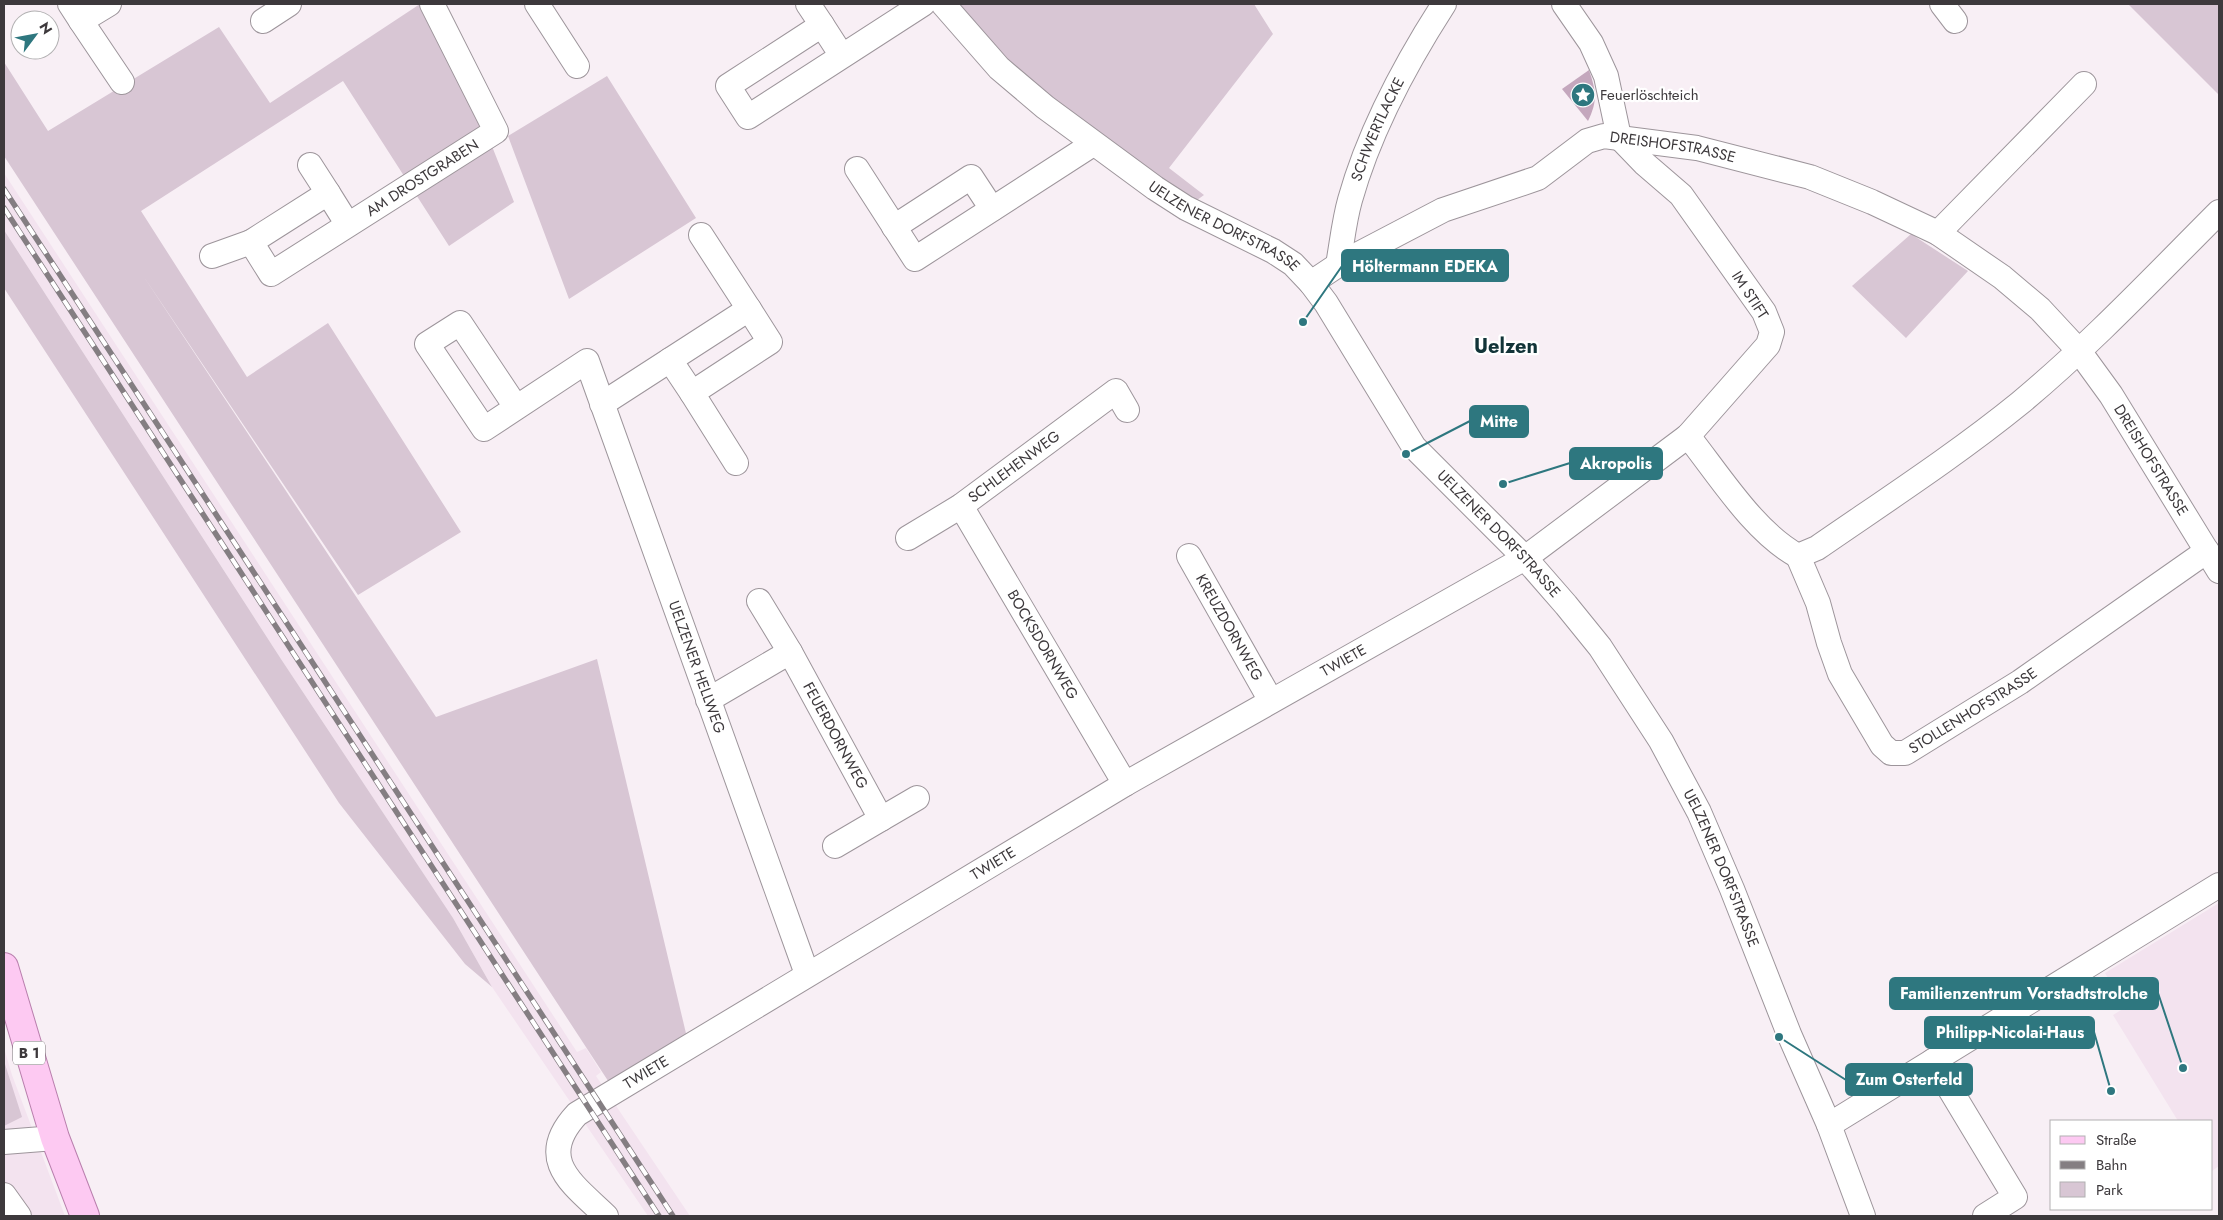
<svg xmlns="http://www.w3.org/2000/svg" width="2223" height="1220" font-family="Jost,sans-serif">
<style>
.built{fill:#f3e3ef}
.green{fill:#d8c6d4}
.water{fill:#c4a7bd}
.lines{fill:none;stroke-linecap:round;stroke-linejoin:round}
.minor-casing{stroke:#9d959b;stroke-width:26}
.major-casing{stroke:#b97fad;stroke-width:30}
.minor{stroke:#fff;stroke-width:24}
.major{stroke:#fdc9f2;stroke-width:28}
.rail-casing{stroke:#847e82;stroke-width:5.5}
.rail{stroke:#fff;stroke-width:4;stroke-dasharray:11;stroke-linecap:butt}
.labels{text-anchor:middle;stroke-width:4.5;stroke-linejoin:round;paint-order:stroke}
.shield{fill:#fff;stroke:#777476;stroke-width:1}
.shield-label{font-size:14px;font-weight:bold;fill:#3d393c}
.poi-label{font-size:15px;fill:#3d393c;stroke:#fff;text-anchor:start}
.street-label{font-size:15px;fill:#3d393c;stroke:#fff}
.district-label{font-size:20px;font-weight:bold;fill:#123438;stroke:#fff}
.leader{fill:none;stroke:#2e777f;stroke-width:2}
.callout-dot{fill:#2e777f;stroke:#fff;stroke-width:2}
.callout{fill:#2e777f;stroke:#2e777f;stroke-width:2}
.callout-label{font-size:16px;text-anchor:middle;font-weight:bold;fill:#fff}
</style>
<rect width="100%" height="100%" fill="#f8eff5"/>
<path class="built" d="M4,173L577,1052L586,1048L601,1072L596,1076L690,1216H648L492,987L453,918L281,659L4,230Z
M2219,903V1166L2212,1171V1121H2178L2113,1015L2126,1007L2105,973Z
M4,1048L12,1075L65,1216H4Z"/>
<path class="green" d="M420,4L484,126L514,202L449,246L343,81L141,211L247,377L328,323L461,532L358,595L144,277L436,717L597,659L689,1046L614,1090L4,156V62L48,131L219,27L270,103Z
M943,4H1254L1273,34L1169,168L1204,195L1186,208L1155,188Z
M2128,4H2219V95Z
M607,76L696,218L569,299L508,136Z
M4,230L281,659L453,918L492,987L465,964L339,803L4,288Z
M1911,234L1968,271L1906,338L1852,286Z
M4,1061L22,1117L4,1126Z"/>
<path class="water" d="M1589,70C1596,91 1598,100 1588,121L1562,89Z"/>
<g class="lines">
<g class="minor-casing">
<g id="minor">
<path d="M70,4L81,21L109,4"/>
<path d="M537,4L577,66"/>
<path d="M808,4L822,25"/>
<path id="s1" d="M943,4L999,68L1045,107L1155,188L1186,208L1273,251L1293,264L1311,283L1326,303L1414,447L1525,558L1566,605L1600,647L1661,741L1699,812L1732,889L1789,1034L1829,1125L1863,1216"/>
<path d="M1942,4L1955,21"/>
<path d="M81,21L122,82"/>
<path d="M263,21L289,4"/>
<path d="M842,56L822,25L728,86L748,117L923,4"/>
<path d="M310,165L328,193"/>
<path d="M857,169L915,259L1093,144"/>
<path id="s2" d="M348,225L328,193L251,242L271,274L496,131L432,4"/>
<path d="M894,227L971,177L992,209"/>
<path d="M1938,233L2084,84"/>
<path d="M212,256L251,242"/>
<path id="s3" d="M1338,265C1342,243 1344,221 1350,200C1369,132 1406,63 1444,4"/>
<path id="s4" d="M1311,283L1338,265L1443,210L1538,178L1587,141L1604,136L1697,148L1810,177L1872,202L1938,233L2002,277L2040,309L2079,351L2111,395L2219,571"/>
<path d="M670,360L692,393"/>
<path d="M602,404L749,309L701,235"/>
<path id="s5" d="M516,407L460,323L427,344L484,429L587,361L807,974"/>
<path d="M1688,436C1719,475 1754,532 1798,556L1817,548C1885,501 1956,455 2020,403C2091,344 2154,277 2219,212"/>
<path d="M736,463L692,393L770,342L749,309"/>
<path id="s6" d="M961,506L1125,784"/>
<path id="s7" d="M908,538L961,506L1116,391L1127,410"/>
<path id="s8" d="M1189,556L1271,701"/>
<path id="s9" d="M1798,556L1818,603L1829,643L1840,674L1882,745L1891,753H1905L2020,682L2207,551"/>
<path d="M759,601L790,652"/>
<path id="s10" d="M708,700L790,652L881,819L835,846"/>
<path d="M881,819L917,798"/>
<path d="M1933,1061L2015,1197L1985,1216"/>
<path d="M1829,1125L2219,885"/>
<path d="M4,1142L55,1138"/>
<path d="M4,1195L19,1216"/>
<path id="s11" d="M606,1216C574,1185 534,1160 577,1114L1125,784L1525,558L1688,436L1768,345L1772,332L1764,312L1681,195L1645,164L1619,137L1606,76L1591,43L1564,4"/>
</g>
</g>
<g class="major-casing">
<path id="major" d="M4,967L55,1138L85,1216"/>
</g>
<use href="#minor" class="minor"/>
<use href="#major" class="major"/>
<g class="rail-casing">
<path id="rail" d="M4,189L673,1216
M4,208L659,1216"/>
</g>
<use href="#rail" class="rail"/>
</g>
<defs>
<g id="sight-disc" transform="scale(1.25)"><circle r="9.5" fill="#2e777f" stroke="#fff"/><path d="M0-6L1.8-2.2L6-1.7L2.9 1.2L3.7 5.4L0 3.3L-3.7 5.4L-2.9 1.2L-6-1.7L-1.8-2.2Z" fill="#fff"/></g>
</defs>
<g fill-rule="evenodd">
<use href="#sight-disc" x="1583" y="95"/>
</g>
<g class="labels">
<rect class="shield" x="13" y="1041.5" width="32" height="23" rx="4"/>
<g class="shield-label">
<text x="29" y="1058">B 1</text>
</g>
<g class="poi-label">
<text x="1600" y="100">Feuerlöschteich</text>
</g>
<g class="street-label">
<text dy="5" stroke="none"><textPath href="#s3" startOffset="142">SCHWERTLACKE</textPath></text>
<text dy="5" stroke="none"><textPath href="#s4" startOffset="400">DREISHOFSTRASSE</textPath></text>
<text dy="5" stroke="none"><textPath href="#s2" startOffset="346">AM DROSTGRABEN</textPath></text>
<text dy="5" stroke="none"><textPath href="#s1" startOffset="361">UELZENER DORFSTRASSE</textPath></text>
<text transform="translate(1750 295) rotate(57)" y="5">IM STIFT</text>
<text dy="5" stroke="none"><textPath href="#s4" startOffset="996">DREISHOFSTRASSE</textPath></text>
<text dy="5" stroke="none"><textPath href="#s7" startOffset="128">SCHLEHENWEG</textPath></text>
<text dy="5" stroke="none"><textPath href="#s1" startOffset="781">UELZENER DORFSTRASSE</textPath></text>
<text dy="5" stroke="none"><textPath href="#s8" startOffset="82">KREUZDORNWEG</textPath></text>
<text dy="5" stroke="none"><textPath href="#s6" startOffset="161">BOCKSDORNWEG</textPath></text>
<text dy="5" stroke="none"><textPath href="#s11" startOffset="1016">TWIETE</textPath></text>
<text dy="5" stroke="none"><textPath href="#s5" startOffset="691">UELZENER HELLWEG</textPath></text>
<text dy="5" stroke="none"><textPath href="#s9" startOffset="314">STOLLENHOFSTRASSE</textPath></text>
<text dy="5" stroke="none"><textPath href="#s10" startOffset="190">FEUERDORNWEG</textPath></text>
<text dy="5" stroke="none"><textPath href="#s11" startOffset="611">TWIETE</textPath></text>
<text dy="5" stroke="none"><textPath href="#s1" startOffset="1186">UELZENER DORFSTRASSE</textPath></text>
<text dy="5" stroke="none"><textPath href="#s11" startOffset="206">TWIETE</textPath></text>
</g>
<g class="district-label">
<text x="1506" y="353">Uelzen</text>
</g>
</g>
<path class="leader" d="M1303 322L1342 266M1406 454L1470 421M1503 484L1570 463M2183 1068L2158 993M2111 1091L2094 1032M1779 1037L1846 1080"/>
<g class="callout-dot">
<circle cx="1303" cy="322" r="5"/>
<circle cx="1406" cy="454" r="5"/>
<circle cx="1503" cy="484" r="5"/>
<circle cx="2183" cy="1068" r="5"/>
<circle cx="2111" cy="1091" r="5"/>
<circle cx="1779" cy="1037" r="5"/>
</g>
<g class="callout">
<rect x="1342" y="250" width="166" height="31" rx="5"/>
<rect x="1470" y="406" width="58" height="31" rx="5"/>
<rect x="1570" y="448" width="92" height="31" rx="5"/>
<rect x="1890" y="978" width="268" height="31" rx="5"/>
<rect x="1925" y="1017" width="169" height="31" rx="5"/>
<rect x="1846" y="1064" width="126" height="31" rx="5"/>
</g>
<g class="callout-label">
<text x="1425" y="272">Höltermann EDEKA</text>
<text x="1499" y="427">Mitte</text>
<text x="1616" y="469">Akropolis</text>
<text x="2024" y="999">Familienzentrum Vorstadtstrolche</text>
<text x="2010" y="1038">Philipp-Nicolai-Haus</text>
<text x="1909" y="1085">Zum Osterfeld</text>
</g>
<rect width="2223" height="1220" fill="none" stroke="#3d393c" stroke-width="10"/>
<rect x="2050" y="1120" width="162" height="90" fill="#ffffff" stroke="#b1b0b1"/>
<rect x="2060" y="1136" width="25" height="8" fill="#fdc9f2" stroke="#b1b0b1"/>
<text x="2096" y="1145" font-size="15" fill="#3d393c">Straße</text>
<rect x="2060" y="1161" width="25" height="8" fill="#847e82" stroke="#b1b0b1"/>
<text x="2096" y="1170" font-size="15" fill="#3d393c">Bahn</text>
<rect x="2060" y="1182" width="25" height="15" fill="#d8c6d4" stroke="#b1b0b1"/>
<text x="2096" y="1195" font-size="15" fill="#3d393c">Park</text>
<g transform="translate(35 35) rotate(58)"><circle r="24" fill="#ffffff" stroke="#b1b0b1"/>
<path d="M0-4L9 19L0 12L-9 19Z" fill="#2e777f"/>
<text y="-8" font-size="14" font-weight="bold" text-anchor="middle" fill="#3d393c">N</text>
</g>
</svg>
